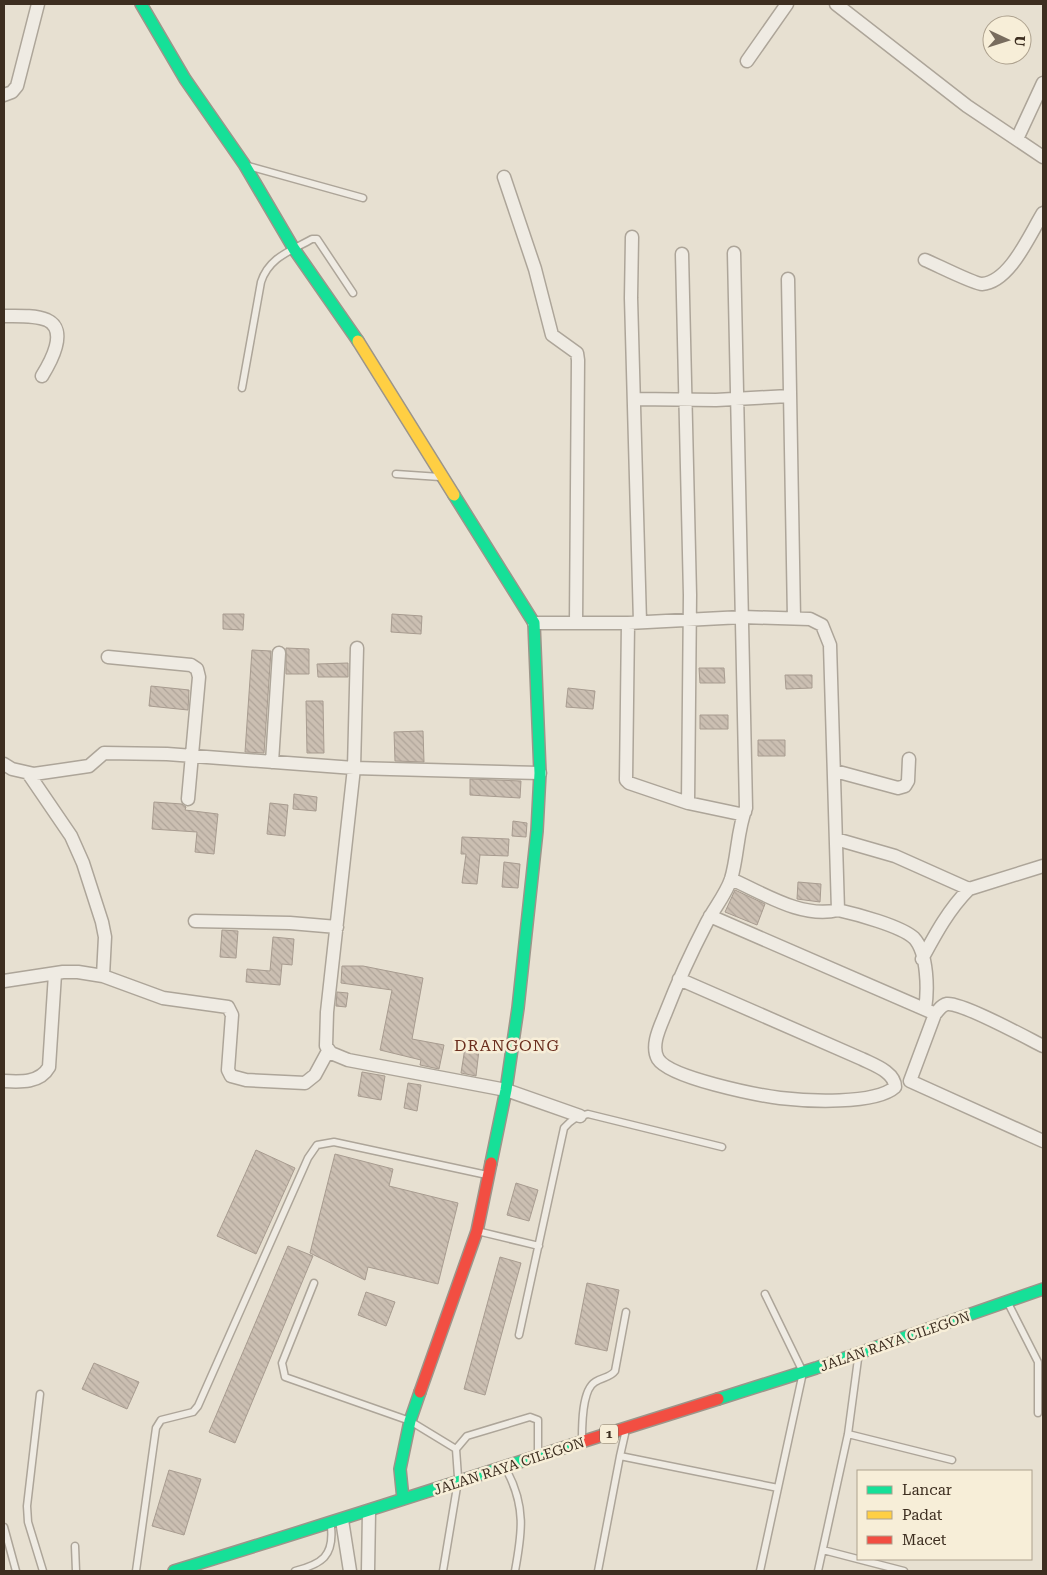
<svg xmlns="http://www.w3.org/2000/svg" width="1047" height="1575" font-family="'Roboto Serif',serif">
<style>
.building{fill:url(#building-back-hatch);stroke:#a89c90}
.lines{fill:none;stroke-linecap:round;stroke-linejoin:round}
.lane-casing{stroke:#ada599;stroke-width:9}
.street-casing{stroke:#ada599;stroke-width:15}
.fast-casing{stroke:#9c958a;stroke-width:14}
.slow-casing{stroke:#9c958a;stroke-width:14}
.jam-casing{stroke:#9c958a;stroke-width:14}
.lane{stroke:#efebe3;stroke-width:6}
.street{stroke:#efebe3;stroke-width:12}
.fast{stroke:#16e098;stroke-width:11}
.slow{stroke:#ffcf43;stroke-width:11}
.jam{stroke:#f24e42;stroke-width:11}
.labels{text-anchor:middle;stroke-width:5;stroke-linejoin:round;paint-order:stroke}
.shield{fill:#f7eed8;stroke:#756857;stroke-width:1}
.shield-label{font-size:12px;font-weight:bold;fill:#3d2e20}
.street-label{font-size:14px;fill:#3d2e20;stroke:#f7eed8}
.quarter-label{font-size:16px;letter-spacing:1px;fill:#6b2e1e;stroke:#f7eed8}
</style>
<defs>
<pattern id="building-back-hatch" width="6" height="6" patternUnits="userSpaceOnUse" patternTransform="scale(1.25)"><rect width="6" height="6" fill="#cbbfb2"/><path d="M-1 5l2 2M0 0l6 6M5-1l2 2" fill="none" stroke="#afa499"/></pattern>
</defs>
<rect width="100%" height="100%" fill="#e7e0d1"/>
<path class="building" d="M223,614H244L243,630L223,629Z
M392,614L422,616L421,634L391,632Z
M286,648L309,649V674H286Z
M252,650L271,651L264,753L245,752Z
M348,663V677H318L317,664Z
M699,668H724L725,683H700Z
M785,675H812V688L786,689Z
M151,686L189,690L188,710L149,706Z
M568,688L595,691L593,709L566,707Z
M306,701H323L324,753H307Z
M700,715H728V729H700Z
M423,731L424,762L395,761L394,732Z
M758,740H785V756H758Z
M470,779L521,781L520,798L470,795Z
M294,794L317,797L316,811L293,809Z
M154,802L182,804L186,807L185,810L218,814L214,854L195,852L197,832L152,829Z
M270,803L288,805L285,836L267,834Z
M513,821L527,823L526,837L512,836Z
M462,837L509,839L508,856L480,855L477,884L462,883L466,854H461Z
M504,862L520,864L518,888L502,887Z
M798,882L821,884L820,902L797,899Z
M735,890L765,904L757,925L725,912Z
M222,930L238,931L236,958L220,957Z
M273,937L294,939L292,965L282,964L280,985L246,982L247,969L270,971Z
M342,966H363L423,978L412,1039L444,1045L439,1069L420,1065L421,1060L380,1050L392,990L341,983Z
M337,992L348,993L346,1007L336,1006Z
M465,1048L479,1050L476,1076L461,1073Z
M362,1072L385,1076L381,1100L358,1096Z
M408,1083L421,1085L417,1111L404,1108Z
M256,1150L295,1168L256,1254L217,1236Z
M335,1154L393,1169L389,1186L458,1203L438,1284L368,1267L365,1280L310,1253Z
M516,1183L538,1190L529,1221L507,1215Z
M288,1246L313,1256L235,1443L209,1432Z
M500,1257L521,1263L485,1395L464,1389Z
M587,1283L619,1290L607,1351L575,1344Z
M366,1292L395,1302L386,1326L358,1315Z
M94,1363L139,1382L127,1409L82,1389Z
M169,1470L201,1479L184,1535L152,1526Z"/>
<g class="lines">
<g class="lane-casing">
<path id="lane" d="M248,166L363,198
M242,388L261,282C269,257 291,251 312,239H317L353,293
M396,474L440,477
M477,1231L539,1246
M314,1283L282,1363L285,1377L410,1421L456,1449
M765,1294L801,1368
M1009,1305L1038,1362V1413
M519,1335L564,1128C571,1120 577,1116 588,1114L722,1147
M40,1394L27,1506L28,1522L43,1571
M625,1434L620,1456L778,1488
M848,1434L952,1460
M582,1439C582,1425 582,1390 595,1382C602,1377 610,1378 615,1371L626,1312
M507,1471C526,1507 522,1533 515,1571
M458,1477L456,1449L467,1436L530,1417L538,1420V1453
M4,1527L16,1571
M75,1546L76,1571
M823,1550L904,1571
M136,1571L156,1428L161,1420L193,1412L198,1406L308,1158L317,1145L334,1142L487,1175
M295,1571C322,1564 334,1556 331,1527
M443,1571L457,1487
M598,1571L620,1456
M760,1571L802,1377
M818,1571L848,1434L858,1359"/>
</g>
<g class="street-casing">
<path id="street" d="M836,4L967,106L1043,157
M747,61L787,4
M4,95L12,92L17,86L38,4
M1017,139L1043,83
M504,177L535,269L552,335L577,353L578,360L576,623
M632,237L631,298L640,622
M682,254L690,595L688,803L740,814L745,812
M925,260C935,264 974,284 982,284C1010,282 1030,234 1043,213
M788,279L794,618
M4,316C17,316 35,315 47,320C69,330 50,363 42,376
M635,399L716,400L789,396
M534,623H628L742,617L810,619L822,625L830,645L838,910C856,914 901,926 914,938C928,953 928,991 925,1009
M628,623L626,780L629,783L688,803
M357,648L354,768L327,1012L326,1046L331,1053L348,1060L506,1090L580,1116
M108,657L191,665L197,669L199,677L188,799
M272,762L279,653
M4,764L12,769L34,774L89,766L104,753L167,754L354,768L540,773
M835,771L898,788L905,786L908,781L909,759
M28,773L71,836L83,863L102,922L105,937L103,976
M836,839L895,856L969,889L1043,866
M731,879C763,893 802,919 838,910
M710,916L931,1012
M195,921L290,923L337,927
M922,959C936,933 949,909 969,889
M679,979L862,1059C874,1065 895,1072 895,1087C875,1105 806,1101 780,1098C757,1095 670,1078 658,1059C650,1045 661,1025 666,1012C678,981 692,951 707,922C715,907 726,894 731,879C738,856 737,830 746,808L734,253
M4,981L63,972H78L103,976L163,998L228,1007L232,1015L228,1070L231,1076L246,1080L305,1083L315,1075L328,1051
M1043,1046C1027,1038 961,1002 947,1004C941,1005 939,1010 935,1014L910,1081L1043,1141
M4,1081C21,1082 40,1083 49,1067L55,974
M342,1520L350,1571
M368,1571L369,1512"/>
</g>
<g class="fast-casing">
<path id="fast" d="M141,4L185,79L244,164L294,249L358,341
M454,495L534,623L540,773L537,831L518,1008L506,1090L491,1163
M718,1399L816,1368L1043,1289
M403,1499L400,1469L410,1421L420,1392
M174,1571C308,1530 442,1487 575,1444"/>
</g>
<g class="slow-casing">
<path id="slow" d="M358,341L454,495"/>
</g>
<g class="jam-casing">
<path id="jam" d="M420,1392L477,1231L491,1163
M575,1444L718,1399"/>
</g>
<use href="#lane" class="lane"/>
<use href="#street" class="street"/>
<use href="#fast" class="fast"/>
<use href="#slow" class="slow"/>
<use href="#jam" class="jam"/>
</g>
<g class="labels">
<rect class="shield" x="600" y="1424.5" width="18" height="19" rx="4"/>
<g class="shield-label">
<text x="609" y="1438">1</text>
</g>
<g class="street-label">
<text transform="translate(895 1341) rotate(-19)" y="5">JALAN RAYA CILEGON</text>
<text transform="translate(509 1466) rotate(-18)" y="5">JALAN RAYA CILEGON</text>
</g>
<g class="quarter-label">
<text x="507" y="1051">DRANGONG</text>
</g>
</g>
<rect width="1047" height="1575" fill="none" stroke="#3d2e20" stroke-width="10"/>
<rect x="857" y="1470" width="175" height="90" fill="#f7eed8" stroke="#ada18e"/>
<rect x="867" y="1486" width="25" height="8" fill="#16e098" stroke="#ada18e"/>
<text x="902" y="1495" font-size="15" fill="#3d2e20">Lancar</text>
<rect x="867" y="1511" width="25" height="8" fill="#ffcf43" stroke="#ada18e"/>
<text x="902" y="1520" font-size="15" fill="#3d2e20">Padat</text>
<rect x="867" y="1536" width="25" height="8" fill="#f24e42" stroke="#ada18e"/>
<text x="902" y="1545" font-size="15" fill="#3d2e20">Macet</text>
<g transform="translate(1007 40) rotate(94)"><circle r="24" fill="#f7eed8" stroke="#ada18e"/>
<path d="M0-4L9 19L0 12L-9 19Z" fill="#786c5e"/>
<text y="-8" font-size="14" font-weight="bold" text-anchor="middle" fill="#3d2e20">U</text>
</g>
</svg>
